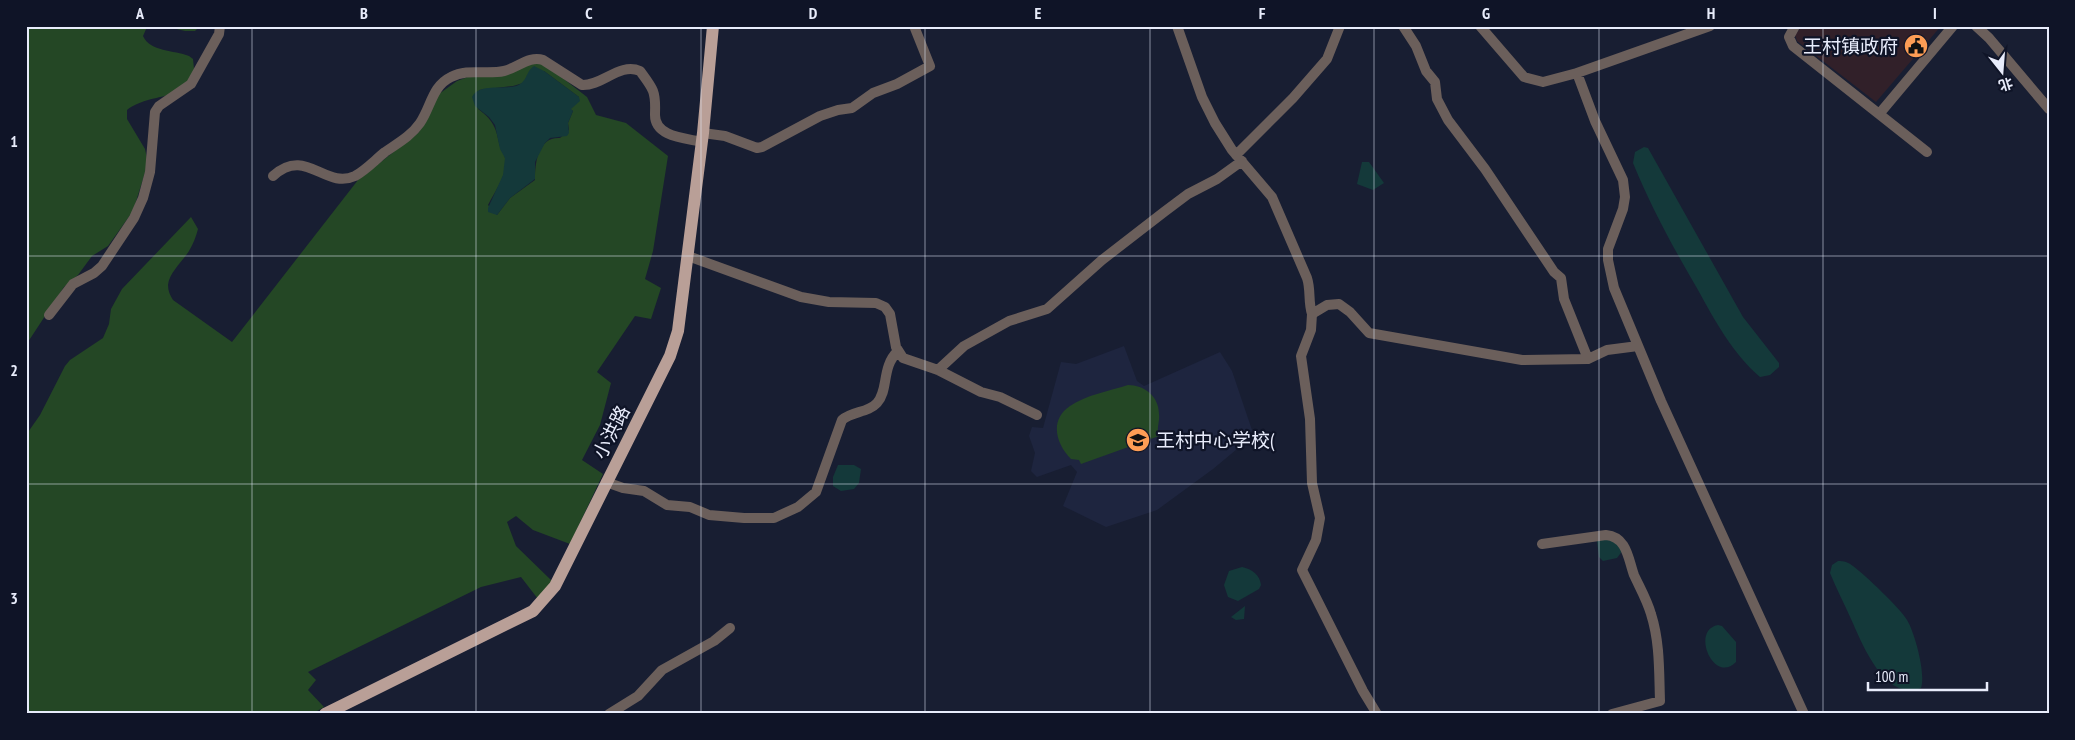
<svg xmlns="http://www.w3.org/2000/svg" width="2075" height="740" font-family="'PT Sans Narrow','Noto Sans SC',sans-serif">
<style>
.commercial{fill:#312029}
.built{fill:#1e253f}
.green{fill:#244725;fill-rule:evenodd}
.water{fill:#14393a}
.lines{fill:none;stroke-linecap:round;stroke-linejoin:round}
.minor{stroke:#6b5f5b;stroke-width:10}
.major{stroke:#b99f97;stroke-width:12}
.grid{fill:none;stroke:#e8ecfb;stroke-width:1;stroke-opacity:0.55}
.labels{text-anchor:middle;stroke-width:4.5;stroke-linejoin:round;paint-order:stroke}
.poi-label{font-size:19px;fill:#e8ecfb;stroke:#0f1427;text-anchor:end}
.street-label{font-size:19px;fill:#e8ecfb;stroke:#0f1427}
.neatline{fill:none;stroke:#e8ecfb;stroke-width:2}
.grid-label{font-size:16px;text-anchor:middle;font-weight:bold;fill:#e8ecfb}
</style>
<rect width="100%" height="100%" fill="#181e32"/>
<path class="commercial" d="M1802,26H1941L1876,102L1797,41L1795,35Z"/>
<path class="built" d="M1124,346L1137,381L1144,386L1220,352L1232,371L1252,430L1243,444L1213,469L1157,510L1106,527L1063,506L1077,472L1071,465L1037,477L1031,471L1035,453L1029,436L1032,427L1043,428L1061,362L1076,364Z"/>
<path class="green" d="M26,26H151L147,27L143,36C150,52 174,50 189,56L193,59L194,69C184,104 152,91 127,110V119L145,149L148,163L133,211L108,246L92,256L78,275L64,287L26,345Z
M164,26H200L195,31H185Z
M538,63L547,66L587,97L596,115L626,123L668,156L653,251L645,279L661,288L651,319L635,316L597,372L611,383L600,425L582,460L603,474L570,544L533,530L516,516L507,522L516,546L552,581L538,599L521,577L481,587L308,672L316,680L308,690L324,707L312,714H287L286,711L280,714H26V435L40,415L65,366L70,360L103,338L109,324L111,309L122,289L191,217L198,229C196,237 193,244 189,251C182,262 169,273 168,285C168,291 170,295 173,300L232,342L358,180L419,132L439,94L457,81L473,75ZM544,71L579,97L570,109L573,111L568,123L569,130L560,138C538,137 535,162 535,180L510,198L497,215L488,205C495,191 509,173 505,158C504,152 500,149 499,143C496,127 492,119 478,109L479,90L513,86L523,83L527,77Z
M1128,385C1144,385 1159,396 1159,414C1160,423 1156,427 1159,436L1081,464L1079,460L1071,459C1056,444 1049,420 1070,406C1086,395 1109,391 1128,385Z"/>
<path class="water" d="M534,66L544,71L579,97L580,101L571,109L573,111L568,123L569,133L567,136L550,138L545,143L535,162V179L510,198L497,215L488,212V208L503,175L505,158L500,149L495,125L489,117L475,106L472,97C480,83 502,90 516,86C528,82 525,72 534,66Z
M1644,147L1648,148L1743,317L1779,363V367L1770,375L1760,377C1733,354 1715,321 1698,290C1674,249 1651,207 1633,163L1635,152Z
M1362,162H1369L1384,183L1373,190L1357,184Z
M838,465H854L861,469L859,483L854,489L841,491L833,486V477Z
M1600,539H1613L1623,550L1617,558L1603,561L1599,557L1597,541Z
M1838,561C1844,561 1848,562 1853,566C1865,575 1900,608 1907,620C1915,633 1926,674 1921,688C1884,702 1862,643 1851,619C1844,603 1836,588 1830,573L1832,565Z
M1242,567C1252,569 1260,575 1261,585L1259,589L1238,601L1228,597L1224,585L1229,571Z
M1245,606L1244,619L1236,620L1231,617Z
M1718,625L1722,626L1736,642V662C1714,685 1690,630 1718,625Z"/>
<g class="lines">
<path class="minor" d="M1177,26L1202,97L1215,123L1232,150L1272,197L1307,278C1311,290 1308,302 1312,314
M1403,26L1416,46L1426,71L1435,82L1437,99L1448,120L1485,169L1554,272L1561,278L1564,299L1588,359
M1480,26L1524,77L1543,82L1577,73L1710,26
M1795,26L1789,37L1793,46L1927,152
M1976,26L1989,38L2049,109
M1577,73L1595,121L1623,180L1625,197L1623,209L1608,249V260L1614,288L1661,401L1804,714
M1880,113L1953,26
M703,133L725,136L757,148L762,147L820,116L838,110L852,108L873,93L897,84L930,66L914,26
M1236,155L1293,98L1327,59L1340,26
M273,176C306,146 325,190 355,176C366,170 375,160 385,152C398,143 411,136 420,123C431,107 432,86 451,77C468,68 486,75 504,71C517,68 530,55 543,60L582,85C602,86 620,62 640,71C645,78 650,84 653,91C656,99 655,107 655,115C655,137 685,138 702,142
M688,256L801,297L829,302L876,303L885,307L890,314L896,347L903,358L938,370L981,392L1000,397L1037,415
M49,315L73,284L94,273L102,266L134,218L143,198L150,172L155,112L159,106L191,84L219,34L220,26
M938,370L964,346L1009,321L1047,309L1102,260L1164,212L1188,194L1217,179L1242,161
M606,482L623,488L644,491L667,505L690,507L709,515L744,518H774L798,507L816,492L842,420C852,411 868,413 877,403C889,390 881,367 898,351
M1542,544L1606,535C1627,537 1628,558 1634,575C1640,588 1647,600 1651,614C1660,642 1659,672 1660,701L1612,714
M609,714L638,696L662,670L714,641L730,628
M1377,714L1363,691L1302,570L1316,540L1320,518L1312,483L1310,419L1301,356L1311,330L1312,314L1327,305L1339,304L1350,312L1369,333L1522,360L1588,359L1607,350L1638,346"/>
<path class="major" d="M325,714L533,611L555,586L670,356L678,331L703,133L713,26"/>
</g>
<path class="grid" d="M252,26V714M476,26V714M701,26V714M925,26V714M1150,26V714M1374,26V714M1599,26V714M1823,26V714M26,256H2049M26,484H2049"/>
<defs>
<g id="civic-disc" transform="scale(1.25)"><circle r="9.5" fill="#fd9d55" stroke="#0f1427"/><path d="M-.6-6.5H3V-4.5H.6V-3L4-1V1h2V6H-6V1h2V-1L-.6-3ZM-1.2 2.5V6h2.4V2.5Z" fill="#111"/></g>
<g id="school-disc" transform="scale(1.25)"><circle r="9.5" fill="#fd9d55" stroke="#0f1427"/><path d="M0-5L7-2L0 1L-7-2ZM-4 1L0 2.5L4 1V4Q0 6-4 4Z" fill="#111"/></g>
</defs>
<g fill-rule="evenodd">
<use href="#civic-disc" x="1916" y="46"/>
<use href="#school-disc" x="1138" y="440"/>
</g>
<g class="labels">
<g class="poi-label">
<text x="1898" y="53">王村镇政府</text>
<text x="1156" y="447" text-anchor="start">王村中心学校(</text>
</g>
<g class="street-label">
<text transform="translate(611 432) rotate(-63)" y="7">小洪路</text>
</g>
</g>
<rect width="2075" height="740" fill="none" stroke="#0f1427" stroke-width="55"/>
<g transform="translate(2002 72) rotate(163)" stroke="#0f1427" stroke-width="4" paint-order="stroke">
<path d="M0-4L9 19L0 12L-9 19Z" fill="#e8ecfb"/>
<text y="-8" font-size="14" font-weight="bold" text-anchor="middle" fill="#e8ecfb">北</text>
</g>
<path d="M1868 682v8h119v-8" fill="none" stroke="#e8ecfb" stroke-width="2.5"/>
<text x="1875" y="682" font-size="15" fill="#e8ecfb" stroke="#0f1427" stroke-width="4" paint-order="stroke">100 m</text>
<rect x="28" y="28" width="2020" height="684" class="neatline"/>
<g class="grid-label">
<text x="140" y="19">A</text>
<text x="364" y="19">B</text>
<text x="589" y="19">C</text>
<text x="813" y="19">D</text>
<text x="1038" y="19">E</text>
<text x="1262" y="19">F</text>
<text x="1486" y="19">G</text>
<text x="1711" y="19">H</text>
<text x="1935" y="19">I</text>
<text x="14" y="147">1</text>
<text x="14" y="376">2</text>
<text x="14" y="604">3</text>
</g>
</svg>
